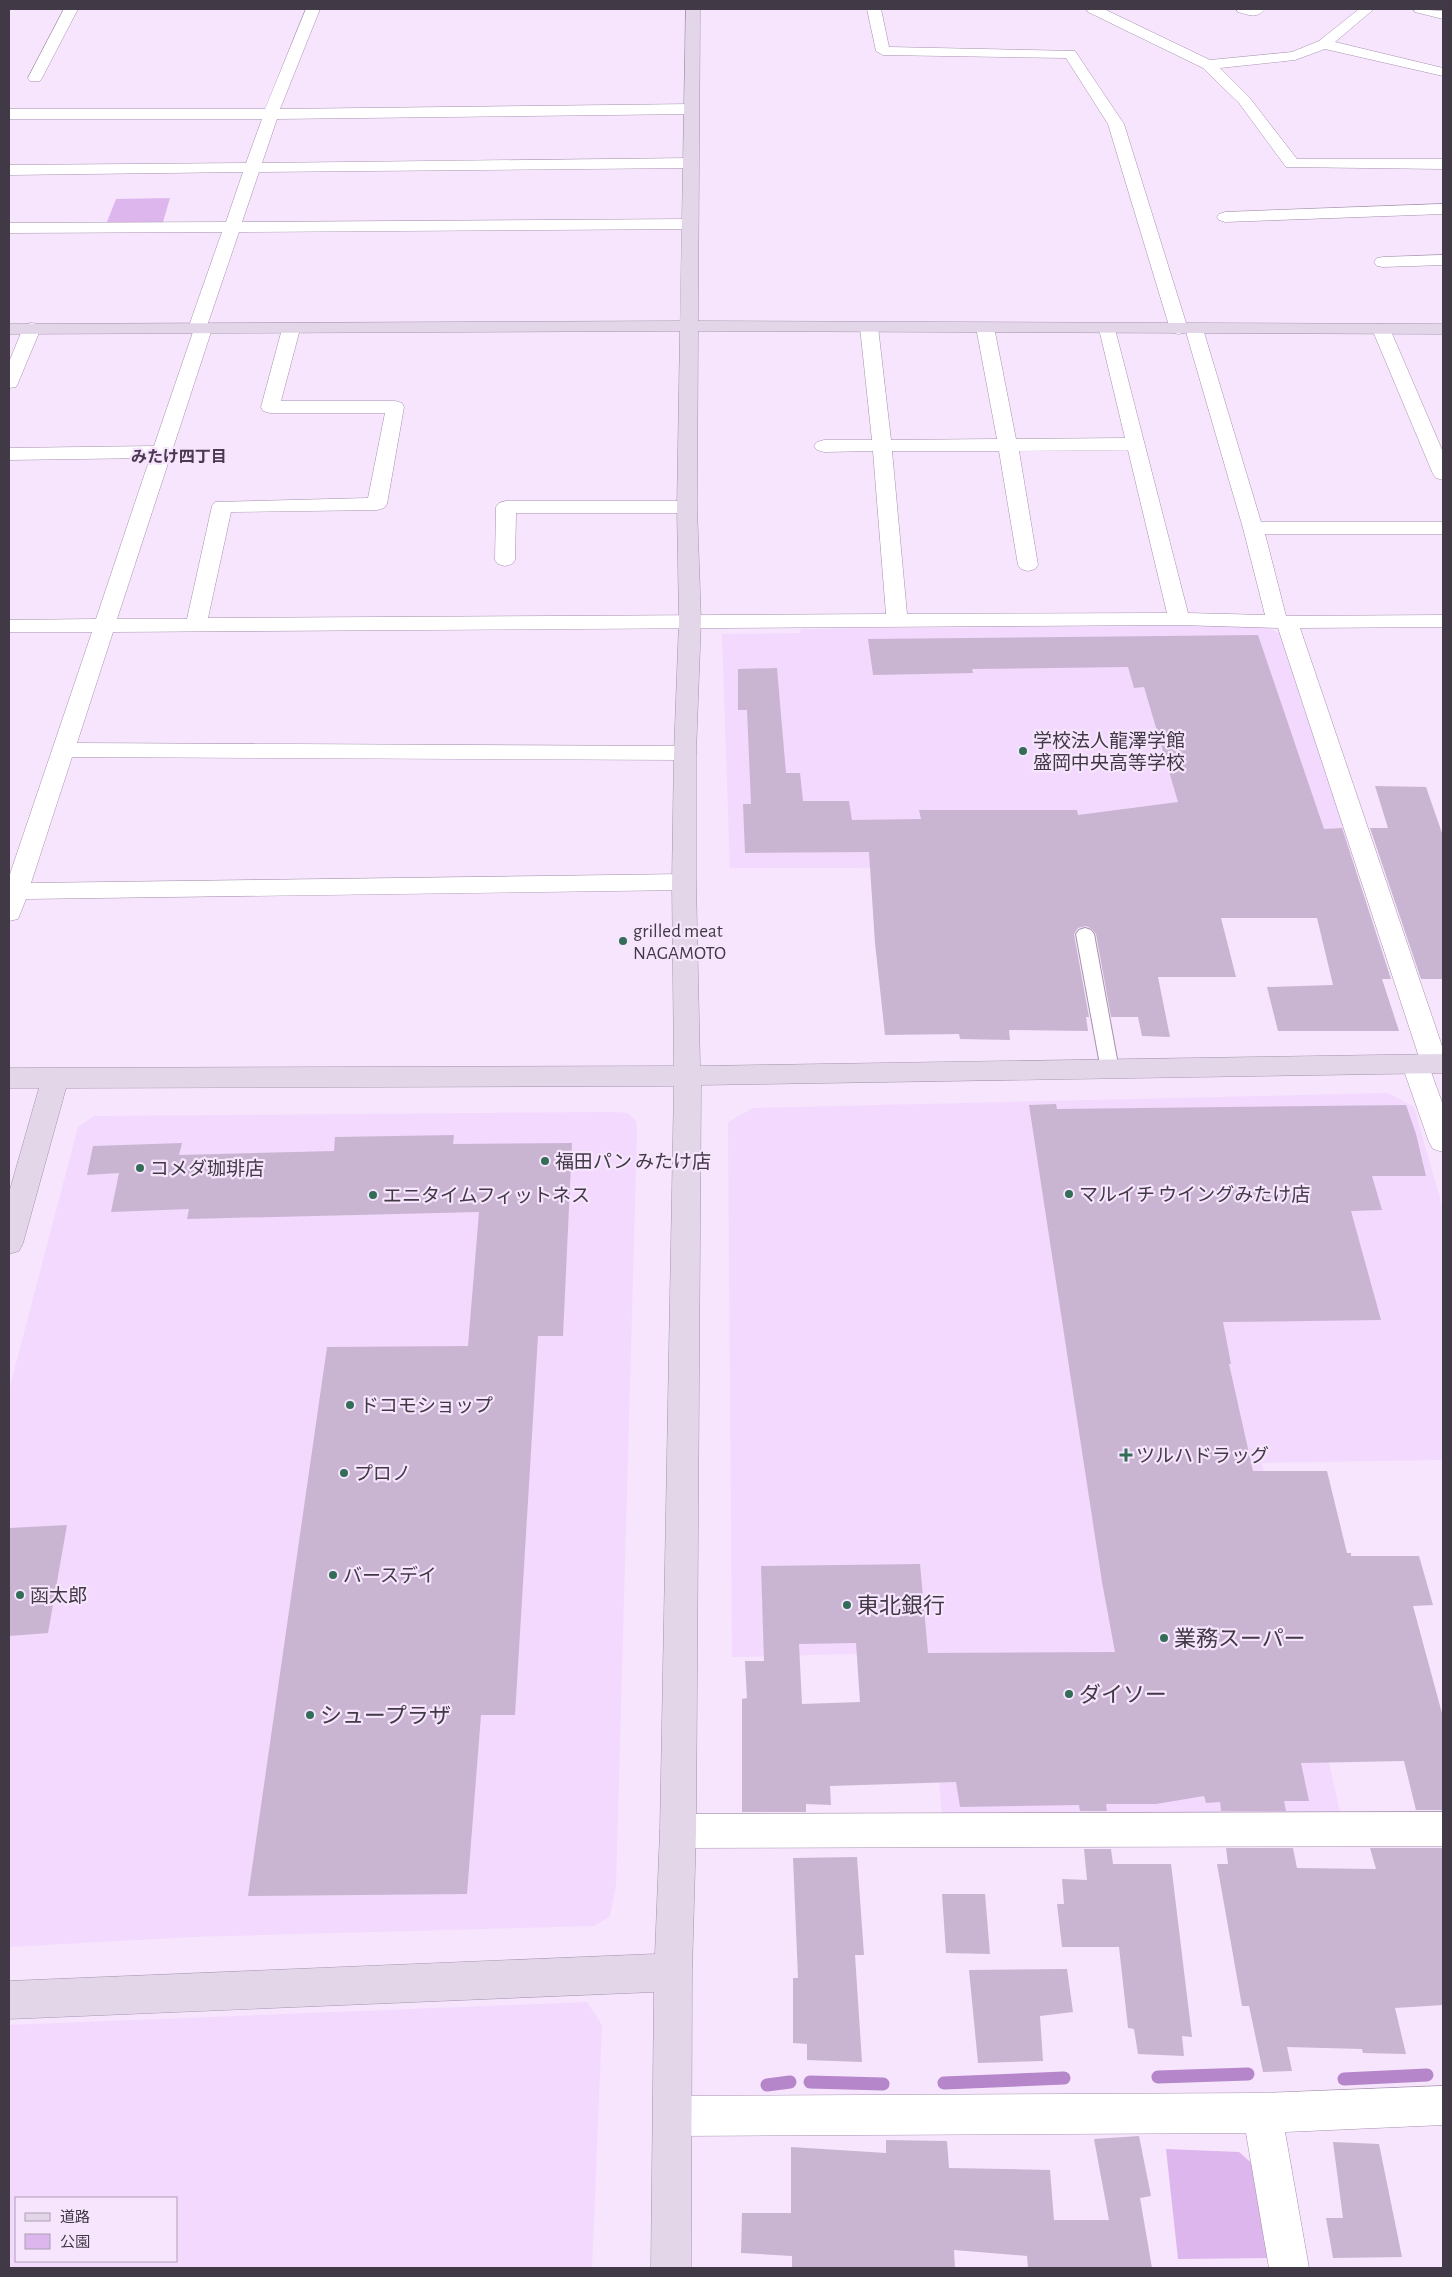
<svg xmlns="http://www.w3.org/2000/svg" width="1452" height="2277" font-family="'Alegreya Sans','Noto Sans JP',sans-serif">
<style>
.built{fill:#f2d9fd;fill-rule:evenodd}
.green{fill:#ddb6ee}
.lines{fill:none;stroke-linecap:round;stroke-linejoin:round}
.stream{stroke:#b586c9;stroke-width:13}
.building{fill:#c9b5d2;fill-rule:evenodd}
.lane-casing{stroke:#a592ad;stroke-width:2}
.street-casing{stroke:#a592ad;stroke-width:1}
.secondary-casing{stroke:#a592ad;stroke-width:1}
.lane{fill:#fff;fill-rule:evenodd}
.street{fill:#fff;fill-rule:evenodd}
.secondary{fill:#e3d6e8;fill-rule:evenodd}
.poi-dot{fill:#336d57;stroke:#f6e5fd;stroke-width:2}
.labels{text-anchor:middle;stroke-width:4.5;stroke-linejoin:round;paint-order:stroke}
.far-neighbourhood-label{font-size:16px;font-weight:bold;fill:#4a3951;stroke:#f6e5fd}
.poi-label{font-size:19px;fill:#413945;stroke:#f6e5fd;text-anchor:start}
.near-poi-label{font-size:22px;fill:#413945;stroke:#f6e5fd;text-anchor:start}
</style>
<rect width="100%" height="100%" fill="#f6e5fd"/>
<path class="built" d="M1261,625L1284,635L1355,867L730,868L722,634L800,633L801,629Z
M1388,1093L1414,1107L1443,1209V1460L1262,1463L1340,1812L942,1815L928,1652L732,1657L728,1122L753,1108Z
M615,1112L628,1113L636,1121L637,1132L616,1884L610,1916L594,1926L191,1937L9,1947V1390L78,1127L94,1116Z
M587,2002L602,2025L592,2268H9V2025ZM176,2198V2261H16V2198Z"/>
<path class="green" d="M170,198L163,222H107L116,199Z
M1166,2149L1239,2152L1256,2167L1269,2258L1178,2259Z"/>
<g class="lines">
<path class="stream" d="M1158,2077L1248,2074
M1344,2079L1427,2075
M810,2082L883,2084
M944,2083L1064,2078
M767,2085L790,2082"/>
</g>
<path class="building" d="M1258,635L1324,829L1342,828L1391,979H1382L1399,1031H1278L1267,987L1333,985L1317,918H1221L1236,977H1158L1170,1037L1142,1036L1138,1017H1111L1096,934L1092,929L1086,926L1078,928L1074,934L1089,1017H1086L1088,1031L1009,1030L1010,1040L960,1039L959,1034L885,1035L875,943L869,852L745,853L743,804H751L747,710H738V669L777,668L786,773H800L803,801H849L852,820L921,819L919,810H1077L1078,815L1178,802L1144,687L1134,688L1128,667L972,669L973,673L873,675L868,639Z
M1375,786L1426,787L1443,836V979H1421L1370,828H1388Z
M1056,1104L1057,1109L1406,1105L1416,1134L1426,1176H1372L1382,1210L1351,1211L1381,1320L1223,1322L1231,1364H1229L1253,1471H1327L1347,1553H1351V1556H1419L1433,1605L1413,1606L1443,1717V1810H1416L1404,1761L1301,1763L1309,1801H1284L1286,1811H1221L1220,1802L1206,1803L1204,1796L1156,1804H1106L1107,1811H1080L1079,1805L960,1807L956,1782L830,1786L831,1805L806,1804V1812H742V1699L747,1698L745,1661H764L761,1566L920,1564L928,1653L1115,1652L1102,1582L1029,1105ZM856,1643L860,1702L802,1704L799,1644Z
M454,1135L453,1144L572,1143L563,1336H538L515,1715H481L467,1894L248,1896L327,1347L468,1346L479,1212L187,1219L189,1209L111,1212L119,1173L87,1175L93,1146L182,1143L179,1155L334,1151L335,1137Z
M67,1525L48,1633L9,1636V1528Z
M1226,1848H1293L1297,1868L1376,1869L1370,1848H1443V2005L1395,2008L1406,2054L1363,2053L1362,2049L1287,2047L1292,2071L1263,2072L1249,2006H1242L1217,1864H1228Z
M1084,1849H1111L1113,1864H1171L1192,2037L1182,2036L1184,2056L1138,2054L1134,2029L1128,2028L1119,1947H1062L1057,1904H1064L1062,1879L1087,1880Z
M857,1857L864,1955H855L862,2062L807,2060V2044L793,2043V1978H798L793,1858Z
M942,1894H985L990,1954L946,1953Z
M1067,1969L1073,2012L1040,2016L1043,2061L978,2063L969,1970Z
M1139,2136L1151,2196L1140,2198L1152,2268H1028L1027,2256L954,2250L955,2268H792V2256L741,2253L742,2213H791V2147L886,2153V2140L947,2141L949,2168L1050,2170L1054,2220H1109L1094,2139Z
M1333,2142L1379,2144L1402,2257L1333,2258L1326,2218H1343Z"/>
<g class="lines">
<g class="lane-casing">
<path id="lane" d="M1085,928L1091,930L1094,934L1119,1070L1116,1075L1110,1077L1104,1075L1101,1070L1076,934L1079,930Z"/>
</g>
<g class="street-casing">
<path id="street" d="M64,9H78L42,78L40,81H30L28,78Z
M306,9H320L280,109L691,104L696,106L699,109L696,112L691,114L277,119L262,163L690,158L696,160L698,163L696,166L690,168L259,172L242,222L690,219L696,220L698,224L696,228L690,229L239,232L208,323L212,329L117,619H187L212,506L215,502L368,498L385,413H270L263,411L261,407L282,329L285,325H297L300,329L281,401H395L402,403L404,407L387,504L384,508L377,510L231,512L208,618L886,614L873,451L824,452L817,450L814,446L817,442L824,440H872L860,327L863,323H875L878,327L891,440L997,439L976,327L979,323H991L994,327L1016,439L1125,438L1099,329L1102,325H1114L1188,613L1265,615L1243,528L1186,332L1179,334L1173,333L1170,329L1108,124L1066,58L883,55L876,51L867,9H881L889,47L1075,51L1124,124L1187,326L1194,324L1200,325L1203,329L1261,522H1443V534H1265L1286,616L1443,615V627L1300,628L1443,1049V1071L1431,1072L1443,1105V1152L1433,1149L1429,1142L1402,1065L1406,1058L1415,1055L1419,1057L1278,628L1179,625L113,632L77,743L685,746L693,748L696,753L693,758L685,760L72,757L31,883L684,874L693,876L696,882L693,888L684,890L26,899L18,919L9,921V877L92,632H9V620L96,619L150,458L9,460V448L154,446L194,329L190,323L222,232L9,233V223L226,222L243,172L9,175V165L246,163L262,119H9V109H265ZM1128,450L1167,613L907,614L892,451H999L1018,565L1021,569L1028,571L1035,569L1038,565L1019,451Z
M1086,9H1104L1210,60L1292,52L1319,41L1359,9H1374L1335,42L1443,68V76L1325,49L1295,60L1220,68L1249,97L1297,159H1443V169L1286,167L1239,103L1203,68L1088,12Z
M1236,9H1265C1257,19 1249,15 1238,12Z
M1413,9L1443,11V19L1415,12Z
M1443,204V214L1225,222L1219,220L1217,217L1219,214L1225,212Z
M1443,255V265L1383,267L1377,266L1374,262L1377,258L1383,257Z
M32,323L38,324L41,328L18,383L16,387L9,388V362L23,328L26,324Z
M1381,324L1387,325L1390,329L1443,452V480L1436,478L1433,474L1372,329L1375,325Z
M506,501H687L694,503L697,507L694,511L687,513H516L515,560L512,564L505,566L498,564L495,560L496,507L499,503Z
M1443,1812V1846L678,1848L665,1843L660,1831L665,1819L678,1814Z
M1443,2086V2125L1285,2132L1309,2268H1269L1246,2133L673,2136L659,2130L653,2116L659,2102L673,2096L1262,2093Z"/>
</g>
<g class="secondary-casing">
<path id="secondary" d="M686,9H700L698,321L1443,324V334L698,331L697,507L701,621L696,753V882L700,1066L1443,1054V1073L701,1085L696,1831L692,1972L691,2268H651L654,1992L9,2019V1981L655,1954L660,1831L674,1086L66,1088L23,1243L19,1251L9,1254V1193L39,1088H9V1068L674,1066L672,882L674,753L679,621L677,507L680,331L9,334V324L680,321Z"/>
</g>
<use href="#lane" class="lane"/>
<use href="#street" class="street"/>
<use href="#secondary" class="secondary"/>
</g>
<g class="poi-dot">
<circle cx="1023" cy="751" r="5"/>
<circle cx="623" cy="941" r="5"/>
<circle cx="545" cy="1161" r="5"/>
<circle cx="140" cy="1168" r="5"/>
<circle cx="1069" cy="1194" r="5"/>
<circle cx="373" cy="1195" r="5"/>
<circle cx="350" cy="1405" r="5"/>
<path d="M1123.5 1447.5h5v5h5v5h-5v5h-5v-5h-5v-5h5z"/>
<circle cx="344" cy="1473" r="5"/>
<circle cx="333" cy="1575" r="5"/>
<circle cx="20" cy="1595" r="5"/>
<circle cx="847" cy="1605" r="5"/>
<circle cx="1164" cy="1638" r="5"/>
<circle cx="1069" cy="1694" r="5"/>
<circle cx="310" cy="1715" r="5"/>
</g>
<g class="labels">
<g class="far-neighbourhood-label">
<text x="179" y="462">みたけ四丁目</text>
</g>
<g class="poi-label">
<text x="1033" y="747">学校法人龍澤学館<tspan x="1033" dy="22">盛岡中央高等学校</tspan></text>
<text x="633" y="937">grilled meat<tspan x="633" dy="22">NAGAMOTO</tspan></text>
<text x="555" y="1168">福田パン みたけ店</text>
<text x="150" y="1175">コメダ珈琲店</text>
<text x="1079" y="1201">マルイチ ウイングみたけ店</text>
<text x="383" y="1202">エニタイムフィットネス</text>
<text x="360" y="1412">ドコモショップ</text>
<text x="1136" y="1462">ツルハドラッグ</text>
<text x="354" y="1480">プロノ</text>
<text x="343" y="1582">バースデイ</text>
<text x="30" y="1602">函太郎</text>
</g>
<g class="near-poi-label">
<text x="857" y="1613">東北銀行</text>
<text x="1174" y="1646">業務スーパー</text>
<text x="1079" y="1702">ダイソー</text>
<text x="320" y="1723">シュープラザ</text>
</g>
</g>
<rect width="1452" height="2277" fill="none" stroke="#413945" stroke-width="20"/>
<rect x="15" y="2197" width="162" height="65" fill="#f6e5fd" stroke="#aea0b3"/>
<rect x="25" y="2213" width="25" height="8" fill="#e3d6e8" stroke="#aea0b3"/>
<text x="60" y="2222" font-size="15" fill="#413945">道路</text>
<rect x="25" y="2234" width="25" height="15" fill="#ddb6ee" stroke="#aea0b3"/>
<text x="60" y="2247" font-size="15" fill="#413945">公園</text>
</svg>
